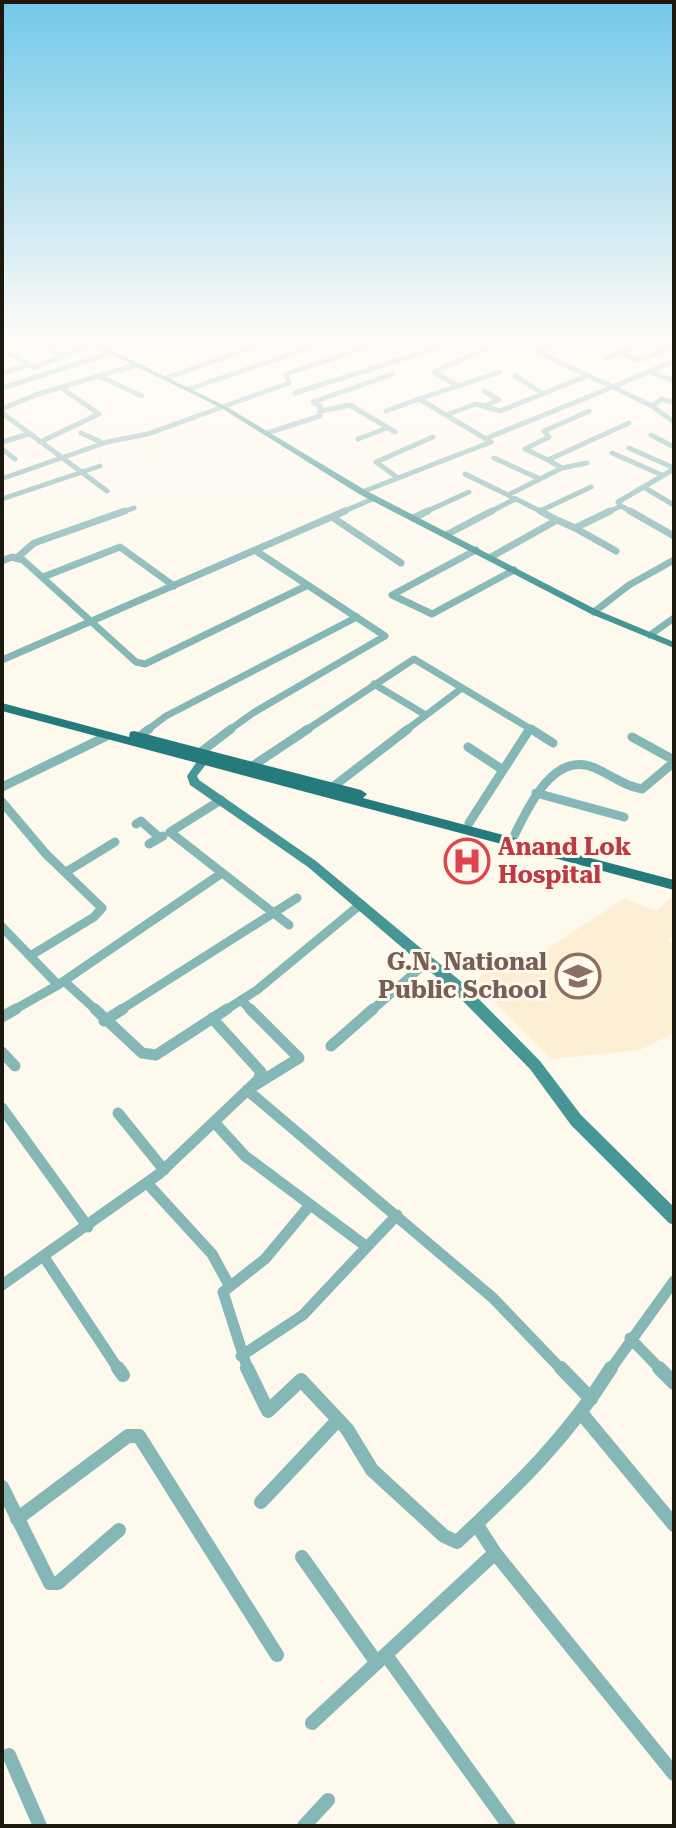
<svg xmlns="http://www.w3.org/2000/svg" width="676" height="1828" font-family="'Roboto Serif',serif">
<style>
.built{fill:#fdefd3}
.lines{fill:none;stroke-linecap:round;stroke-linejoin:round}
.street-far4{stroke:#85b7b6;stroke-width:5}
.street-far3{stroke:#85b7b6;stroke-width:7}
.street-far2{stroke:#85b7b6;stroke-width:9}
.street-far1{stroke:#85b7b6;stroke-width:11}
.street{stroke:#85b7b6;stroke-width:14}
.secondary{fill:#459695;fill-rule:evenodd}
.primary{fill:#257b7b;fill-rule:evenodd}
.labels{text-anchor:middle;stroke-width:6;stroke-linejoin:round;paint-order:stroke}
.health-label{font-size:24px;font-weight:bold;fill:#be3a42;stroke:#fef9ed;text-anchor:start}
.education-label{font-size:24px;font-weight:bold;fill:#785e54;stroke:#fef9ed;text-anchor:end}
</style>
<rect width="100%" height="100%" fill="#fef9ed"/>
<path class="built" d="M672,897L674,934L667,940L674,945V1033L640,1050L551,1059L474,982L489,969L535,957L625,898L656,911Z"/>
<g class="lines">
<path class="street-far4" d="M41,342L63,355
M564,342L537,352L613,387
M600,343L603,342
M2,349L34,367L94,344
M618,353L639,360L671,347
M606,359L628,349
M649,371L674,381
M2,373L28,365
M515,376L542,393
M101,377L142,396
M166,378L268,342
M458,386L434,372L502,342
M2,388L111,353
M189,389L327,342
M484,391L499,400L484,406
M295,393L455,342
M674,403L662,399L652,406L674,422
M652,406L613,387L674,361
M2,409L35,395L136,365
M322,411L350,405L395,432
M386,411L419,399
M589,411L544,431L549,437L525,449L548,460L629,423
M2,413L107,491
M446,415L476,404L500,411L587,376
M81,433L103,443
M267,433L320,416V406L313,402L393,374
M651,435L674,447
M487,438L613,387
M358,439L387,428
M2,442L29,434
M40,442L99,414L63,389
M629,448L674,468
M2,449L15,459
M612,453L662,475
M494,458L540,479
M562,468L587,463
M465,474L508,495L562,468L548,460
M4,478L107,442L148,434L289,383L286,375L289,373L382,342
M398,478L376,462L433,437
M645,488L674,505
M362,492L491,442L419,399L500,372
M510,496L544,513
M2,499L100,466
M621,506L618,502L674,469
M540,511L591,487
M119,513L134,508
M340,513L375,498
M423,513L469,492
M488,513L515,499
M606,513L621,506L634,513"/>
<path class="street-far3" d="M540,511L557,520
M630,511L674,536
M332,517L401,563
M413,518L428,511
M575,528L616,551
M446,535L492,511
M476,550L392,595L432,614L514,570
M18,557L34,543L125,511
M491,557L557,520L575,528L610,511
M2,561L12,557L23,560L136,662L145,664L306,586
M43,577L120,547L174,586
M594,612L629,585L674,560
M650,635L674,618
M2,660L345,511
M374,684L424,714
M146,731L166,716L357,617
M228,731L253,713L385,636L256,551
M305,731L414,659L534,731
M405,731L462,688"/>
<path class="street-far2" d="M531,729L553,743
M140,736L149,729
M468,747L503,770
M202,751L231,729
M254,765L308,729
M334,786L408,729
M2,787L105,737
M536,793L624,817
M221,800L170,832L289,925
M2,802L46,854L102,908L94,917L30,956
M469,823L529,730
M136,824L141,821L160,838
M515,834C529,805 555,750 595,768C611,775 624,786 642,789L673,763L672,759L632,737
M149,844L163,836
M66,872L115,842
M2,927L58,985
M64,981L97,1011
M241,1000L252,1011
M12,1011L58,985L222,873
M119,1011L297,898
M224,1011L257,990L361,904
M371,1011L428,961"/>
<path class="street-far1" d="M95,1009L142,1053L156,1055L227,1009
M250,1009L299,1058L247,1090L493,1298L562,1370
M2,1017L16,1009
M104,1021L123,1009
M331,1046L373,1009
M2,1052L15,1066
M2,1108L88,1227
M118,1113L164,1170
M214,1122L245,1156L367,1247
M147,1183L212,1254L229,1285
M44,1257L119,1370
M2,1285L159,1174L258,1080L261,1072L212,1018
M630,1338L661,1370
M241,1356L303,1315L397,1215
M248,1370L223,1292L265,1259L310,1205
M610,1370L674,1281"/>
<path class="street" d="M118,1368L123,1375
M247,1368L268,1411L301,1380L347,1429L372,1470L444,1536L457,1542C517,1486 567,1438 611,1368
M561,1368L591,1399
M659,1368L674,1383
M582,1414L674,1525
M2,1487L50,1583H58L119,1530
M261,1502L338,1420
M17,1519L128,1436H139L277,1655
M477,1525L495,1553L674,1774
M302,1557L377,1663
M386,1655L509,1826
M312,1723L495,1553
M9,1755L40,1826
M304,1826L328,1800"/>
<path class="secondary" d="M87,342H95L227,407L365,490L597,610L674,642V648L591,614L359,494L223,409Z
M202,759L207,763L197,776L199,780L316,861L464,984L540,1061L581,1115L674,1207V1225L669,1223L571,1125L530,1069L454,992L308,867L190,785L187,776L198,760Z"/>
<path class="primary" d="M2,703L129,737L130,732L134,731L361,790L367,794L363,798L674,880V890L2,711Z"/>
</g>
<linearGradient id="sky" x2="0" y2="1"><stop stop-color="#71c8e9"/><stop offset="0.57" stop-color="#fffcf7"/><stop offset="1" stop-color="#fffcf7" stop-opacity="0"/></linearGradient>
<rect width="676" height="598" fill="url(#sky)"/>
<defs>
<g id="hospital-ring" transform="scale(2.3)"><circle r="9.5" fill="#fef9ed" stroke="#e0444e" stroke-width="1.5"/><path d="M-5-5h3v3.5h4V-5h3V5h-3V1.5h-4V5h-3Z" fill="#e0444e"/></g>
<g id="school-ring" transform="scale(2.3)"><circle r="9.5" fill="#fef9ed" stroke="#8d6e63" stroke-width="1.5"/><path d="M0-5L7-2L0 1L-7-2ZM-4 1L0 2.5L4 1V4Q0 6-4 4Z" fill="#8d6e63"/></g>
</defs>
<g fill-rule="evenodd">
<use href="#hospital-ring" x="467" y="861"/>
<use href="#school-ring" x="578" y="976"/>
</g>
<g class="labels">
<g class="health-label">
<text x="498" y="855">Anand Lok<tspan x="498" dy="28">Hospital</tspan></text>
</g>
<g class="education-label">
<text x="547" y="970">G.N. National<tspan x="547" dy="28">Public School</tspan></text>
</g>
</g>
<rect width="676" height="1828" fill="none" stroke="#1d180e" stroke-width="8"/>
</svg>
